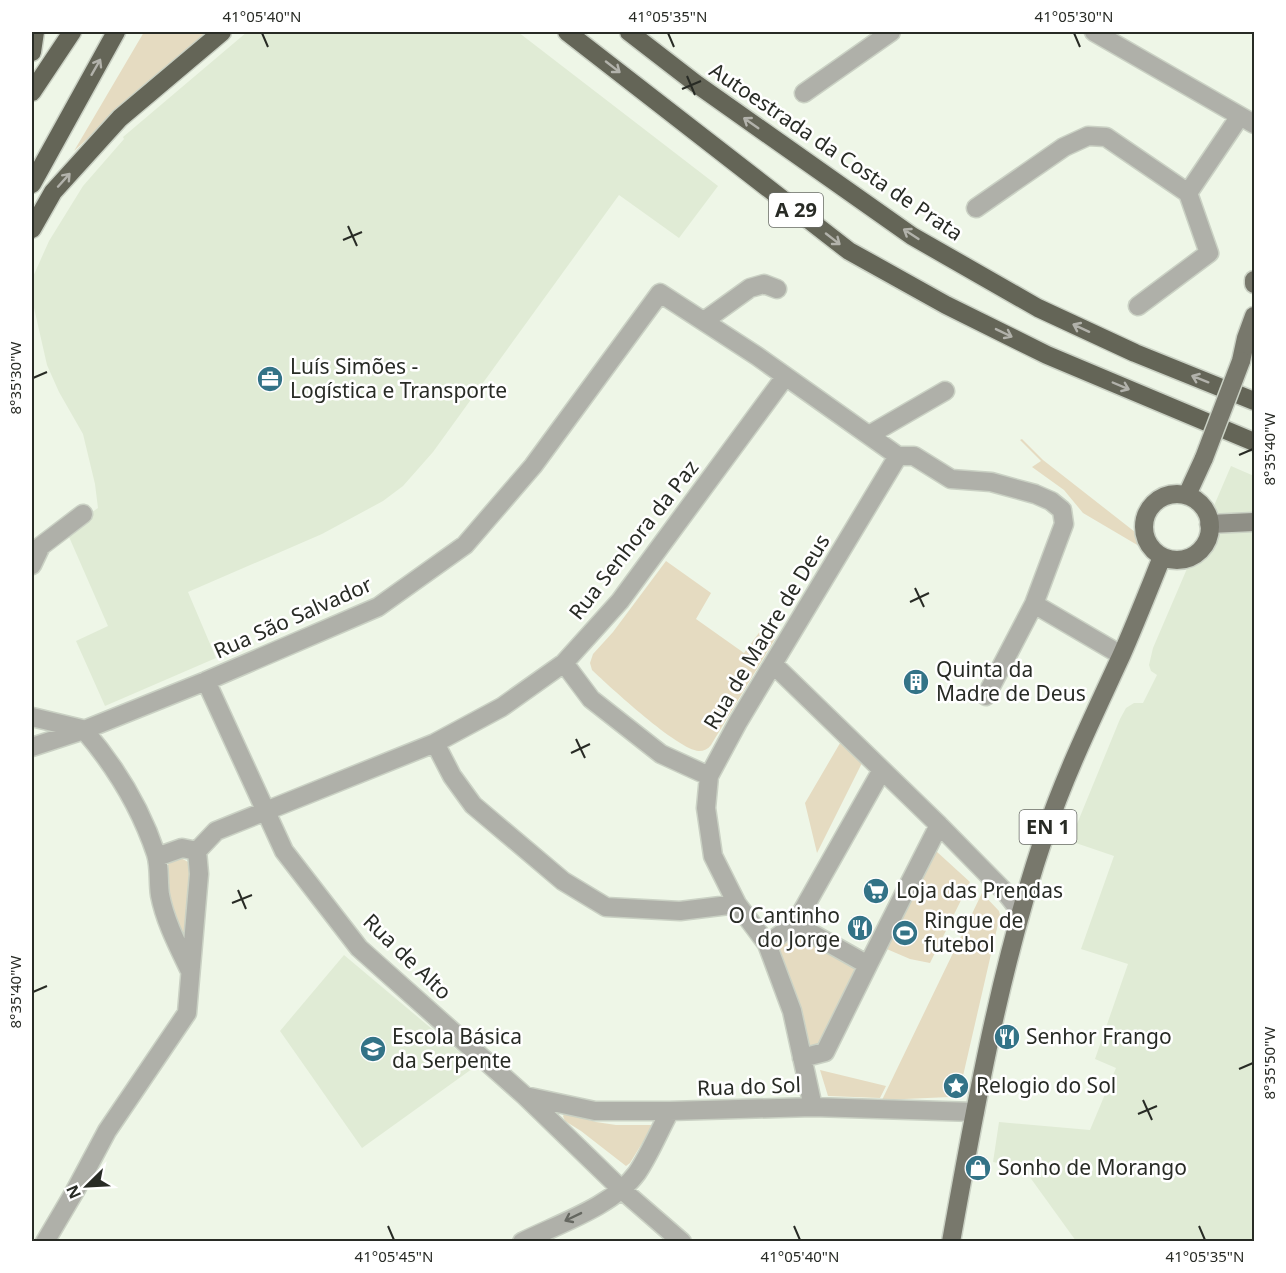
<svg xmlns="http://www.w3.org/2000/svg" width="1286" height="1273" font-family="'Noto Sans',sans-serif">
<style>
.built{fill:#e0ebd5}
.green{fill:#e5dbc1}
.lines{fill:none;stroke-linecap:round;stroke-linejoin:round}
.minor-casing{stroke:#cad1c4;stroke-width:21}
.secondary-casing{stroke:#cad1c4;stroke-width:21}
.primary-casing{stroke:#cad1c4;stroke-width:21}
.motorway-casing{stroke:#cad1c4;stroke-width:21}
.minor{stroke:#afb0a9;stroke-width:18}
.secondary{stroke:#8f8f86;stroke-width:18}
.primary{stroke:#78786c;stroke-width:18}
.motorway{stroke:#646557;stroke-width:18}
.primary-bridge-casing{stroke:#cad1c4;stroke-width:21;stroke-linecap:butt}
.primary-bridge{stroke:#78786c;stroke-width:18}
.oneway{stroke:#b2b2ab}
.oneway2{stroke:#656760}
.ticks{fill:none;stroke:#282b25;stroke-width:2}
.labels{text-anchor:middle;stroke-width:5;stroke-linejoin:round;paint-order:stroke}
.shield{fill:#fff;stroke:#686b66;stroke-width:1.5}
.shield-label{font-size:20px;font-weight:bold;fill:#282b25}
.street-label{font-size:21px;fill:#282b25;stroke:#fff}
.poi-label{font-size:21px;fill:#282b25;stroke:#fff;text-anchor:start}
.neatline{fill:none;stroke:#282b25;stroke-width:2}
.ticks-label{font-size:15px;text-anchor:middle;fill:#282b25}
</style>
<rect width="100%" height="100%" fill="#eef6e7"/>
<path class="built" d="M247,32H518L718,186L679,238L619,195L433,452L403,486L383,501L322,534L188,592L216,658L105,706L76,641L108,626L66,530L98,508L95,484L83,434L59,392L47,365L32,299V279L49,241L83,186L124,139L123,137Z
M1231,466L1254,476V1241H1076L1024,1169L993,1162L999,1122L1090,1130L1116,1068L1095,1059L1128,964L1081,949L1114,856L1070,841L1120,719L1126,708L1134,703H1143L1157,675L1151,671L1149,665L1153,648Z
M344,955L476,1066L362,1148L280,1031Z"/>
<path class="green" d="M144,32H209L143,87L74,151Z
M1022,439L1043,460L1135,532L1140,537L1139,546L1083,513L1064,490L1032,467L1041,461L1020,440Z
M666,561L711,593L696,619L744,653L761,630L775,639L711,745C708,749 704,751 699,751C678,750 610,687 592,670L590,663L593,654L613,632Z
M843,738L864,759L817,853L805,803Z
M936,851L970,882L930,963L910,959L882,947Z
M181,858L188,862L193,871L182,944L172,918L166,866L174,860Z
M982,893L999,911L1000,915L960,1089L958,1094L950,1097L882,1100Z
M795,927L863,966L823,1051L805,1054L770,945Z
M820,1070L886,1086L880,1098L828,1096Z
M565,1113L596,1122L616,1125H651L652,1127L630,1163L626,1166L581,1131L565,1121L563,1116Z"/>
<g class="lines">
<g class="minor-casing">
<path id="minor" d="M1094,32L1254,124
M804,93L891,32
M1188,193L1240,116
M976,208L1064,147L1088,136L1106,137L1188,193
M1138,306L1209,253L1188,193
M704,321L750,288L764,284L777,289
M869,435L945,391
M898,456H914L951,479L991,482L1035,494L1051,501L1062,510L1064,524L1034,604L986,696
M32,565L41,546L83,514
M1034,604L1121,655
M564,663L591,699L661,754L709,776
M773,664L939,825L1006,893L1020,911
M206,681L284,851L359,948L525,1096L621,1189L682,1242
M32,717L82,729
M84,730C115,766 141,809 156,854C160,867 158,882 160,895C165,921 178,946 189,969
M435,743L452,776L473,805L563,881L606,907L680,911L737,904
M32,747L84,730L206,681L378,607L465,545L533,466L660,293L757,356L898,456
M157,857L182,848L197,851
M795,924L868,965L825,1052L802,1058
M767,944L795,924L882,770
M868,965L939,825
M525,1096L595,1111H670L813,1107L975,1112
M813,1107L792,1011L767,944L737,904L713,856L706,808L709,776L738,722L898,456
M45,1242L75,1191L107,1131L187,1013L199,874L197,851L216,831L435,743L502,707L564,663L620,601L785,377
M522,1242C558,1224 613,1206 637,1173C650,1154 659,1131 670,1111"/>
</g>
<g class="secondary-casing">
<path id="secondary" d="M1209,524L1254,522"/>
</g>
<g class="primary-casing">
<path id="primary" d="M1254,280V284
M1241,361L1246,338L1254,316
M1144 527a33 33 0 1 1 66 0a33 33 0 1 1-66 0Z
M1187,495L1204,458
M951,1242C975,1107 1001,963 1045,834C1066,772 1095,713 1122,654C1136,622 1149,589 1162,557"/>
</g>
<g class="motorway-casing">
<path id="motorway" d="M567,32L849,251L946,305L1047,355L1254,442
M629,32L695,83L912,236L1038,308L1135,353L1254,401
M32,52L35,32
M32,92L72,32
M32,184L116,32
M32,229L53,192L120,118L222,32"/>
</g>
<use href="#minor" class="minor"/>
<use href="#secondary" class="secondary"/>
<use href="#primary" class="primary"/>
<use href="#motorway" class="motorway"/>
<g class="primary-bridge-casing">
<path id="primary-bridge" d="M1204,458L1241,361"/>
</g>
<use href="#primary-bridge" class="primary-bridge"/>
</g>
<defs><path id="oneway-shaft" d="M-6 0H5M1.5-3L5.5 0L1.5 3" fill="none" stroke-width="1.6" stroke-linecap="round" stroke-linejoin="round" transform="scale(1.5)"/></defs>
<g class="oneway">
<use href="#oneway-shaft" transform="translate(96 67) rotate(-60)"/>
<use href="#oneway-shaft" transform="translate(613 67) rotate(38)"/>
<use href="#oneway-shaft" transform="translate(751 123) rotate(-145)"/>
<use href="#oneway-shaft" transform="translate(64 180) rotate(-48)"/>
<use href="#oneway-shaft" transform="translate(911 234) rotate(-147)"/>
<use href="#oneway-shaft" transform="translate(833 239) rotate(38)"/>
<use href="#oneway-shaft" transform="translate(1081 328) rotate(-155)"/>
<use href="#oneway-shaft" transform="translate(1004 333) rotate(26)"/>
<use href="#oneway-shaft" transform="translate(1200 379) rotate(-158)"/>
<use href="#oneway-shaft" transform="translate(1121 386) rotate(23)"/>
</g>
<use class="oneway2" href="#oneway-shaft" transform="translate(573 1217) rotate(154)"/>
<path class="ticks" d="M262,33L268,47M668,33L674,47M1074,33L1080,47M687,76L695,95M682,89L701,81M348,226L357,246M343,240L362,232M33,378L47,372M1239,455L1253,449M915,588L924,607M910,602L929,593M576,739L585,758M571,753L590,744M238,890L246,909M232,903L252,895M33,992L47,986M1239,1069L1253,1063M1143,1100L1152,1120M1138,1114L1157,1106M388,1226L394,1240M794,1226L800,1240M1199,1226L1205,1240"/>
<defs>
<g id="office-disc" transform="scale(1.35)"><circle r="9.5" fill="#337387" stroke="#fff"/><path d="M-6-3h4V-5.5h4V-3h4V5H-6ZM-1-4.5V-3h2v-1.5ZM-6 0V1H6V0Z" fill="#fff"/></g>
<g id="building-disc" transform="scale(1.35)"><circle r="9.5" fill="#337387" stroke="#fff"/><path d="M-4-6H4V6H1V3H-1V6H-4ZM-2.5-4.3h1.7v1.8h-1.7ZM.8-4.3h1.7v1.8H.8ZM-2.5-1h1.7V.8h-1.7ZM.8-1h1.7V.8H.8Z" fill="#fff"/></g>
<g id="supermarket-disc" transform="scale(1.35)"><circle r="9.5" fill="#337387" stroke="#fff"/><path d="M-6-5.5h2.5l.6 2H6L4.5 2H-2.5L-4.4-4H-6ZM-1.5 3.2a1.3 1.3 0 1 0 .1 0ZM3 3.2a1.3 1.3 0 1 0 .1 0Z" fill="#fff"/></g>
<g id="restaurant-disc" transform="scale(1.35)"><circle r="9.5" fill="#337387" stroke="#fff"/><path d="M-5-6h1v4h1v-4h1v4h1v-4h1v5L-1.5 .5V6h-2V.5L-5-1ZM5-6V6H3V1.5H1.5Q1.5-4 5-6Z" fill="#fff"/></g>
<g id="stadium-disc" transform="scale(1.35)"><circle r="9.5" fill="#337387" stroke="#fff"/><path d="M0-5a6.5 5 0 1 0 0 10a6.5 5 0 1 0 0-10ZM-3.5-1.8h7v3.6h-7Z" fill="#fff"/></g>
<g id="school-disc" transform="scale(1.35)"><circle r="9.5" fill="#337387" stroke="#fff"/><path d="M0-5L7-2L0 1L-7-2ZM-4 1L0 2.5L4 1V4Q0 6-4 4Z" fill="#fff"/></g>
<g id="sight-disc" transform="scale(1.35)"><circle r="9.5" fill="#337387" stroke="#fff"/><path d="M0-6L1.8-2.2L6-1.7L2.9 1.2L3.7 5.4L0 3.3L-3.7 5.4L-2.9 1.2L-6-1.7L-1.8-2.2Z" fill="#fff"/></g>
<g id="shop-disc" transform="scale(1.35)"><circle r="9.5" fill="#337387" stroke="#fff"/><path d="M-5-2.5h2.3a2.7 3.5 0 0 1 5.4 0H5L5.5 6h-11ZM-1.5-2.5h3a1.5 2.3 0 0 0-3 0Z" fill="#fff"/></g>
</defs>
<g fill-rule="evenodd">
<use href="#office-disc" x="270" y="379"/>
<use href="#building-disc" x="916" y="682"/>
<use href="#supermarket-disc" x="876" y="891"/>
<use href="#restaurant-disc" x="860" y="928"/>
<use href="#stadium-disc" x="905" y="933"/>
<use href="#restaurant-disc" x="1007" y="1037"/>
<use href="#school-disc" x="373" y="1049"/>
<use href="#sight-disc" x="956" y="1086"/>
<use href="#shop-disc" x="978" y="1168"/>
</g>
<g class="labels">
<g class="shield">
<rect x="769" y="193" width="54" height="34" rx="4.5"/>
<rect x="1019.5" y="810" width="57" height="34" rx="4.5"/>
</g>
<g class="shield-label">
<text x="796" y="217">A 29</text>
<text x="1048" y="834">EN 1</text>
</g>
<g class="street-label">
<text transform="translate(836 152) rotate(34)" y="7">Autoestrada da Costa de Prata</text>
<text transform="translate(634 540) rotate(-52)" y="7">Rua Senhora da Paz</text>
<text transform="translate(293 618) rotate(-24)" y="7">Rua São Salvador</text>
<text transform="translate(767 632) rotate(-59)" y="7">Rua de Madre de Deus</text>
<text transform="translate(407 957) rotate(44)" y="7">Rua de Alto</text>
<text transform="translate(749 1087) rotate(-2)" y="7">Rua do Sol</text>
</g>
<g class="poi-label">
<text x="290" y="374">Luís Simões -<tspan x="290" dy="24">Logística e Transporte</tspan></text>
<text x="936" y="677">Quinta da<tspan x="936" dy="24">Madre de Deus</tspan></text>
<text x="896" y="898">Loja das Prendas</text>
<text x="840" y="923" text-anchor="end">O Cantinho<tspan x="840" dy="24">do Jorge</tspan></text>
<text x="924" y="928">Ringue de<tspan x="924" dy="24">futebol</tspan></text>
<text x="392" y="1044">Escola Básica<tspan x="392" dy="24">da Serpente</tspan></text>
<text x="1026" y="1044">Senhor Frango</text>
<text x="976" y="1093">Relogio do Sol</text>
<text x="998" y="1175">Sonho de Morango</text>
</g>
</g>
<rect width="1286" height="1273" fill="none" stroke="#ffffff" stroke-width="66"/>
<g transform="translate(87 1186) rotate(246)" stroke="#ffffff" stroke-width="4.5" paint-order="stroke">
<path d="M0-4.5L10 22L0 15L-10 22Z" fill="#282b25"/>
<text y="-9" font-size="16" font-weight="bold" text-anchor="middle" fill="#282b25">N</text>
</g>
<rect x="33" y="33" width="1220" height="1207" class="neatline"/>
<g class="ticks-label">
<text x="262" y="22">41°05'40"N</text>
<text x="668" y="22">41°05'35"N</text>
<text x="1074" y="22">41°05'30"N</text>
<text transform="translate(16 378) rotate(-90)" y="5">8°35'30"W</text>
<text transform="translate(1270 449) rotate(-90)" y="5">8°35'40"W</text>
<text transform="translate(16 992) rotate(-90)" y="5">8°35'40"W</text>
<text transform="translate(1270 1063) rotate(-90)" y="5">8°35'50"W</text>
<text x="394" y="1262">41°05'45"N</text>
<text x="800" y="1262">41°05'40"N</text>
<text x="1205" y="1262">41°05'35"N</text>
</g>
</svg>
